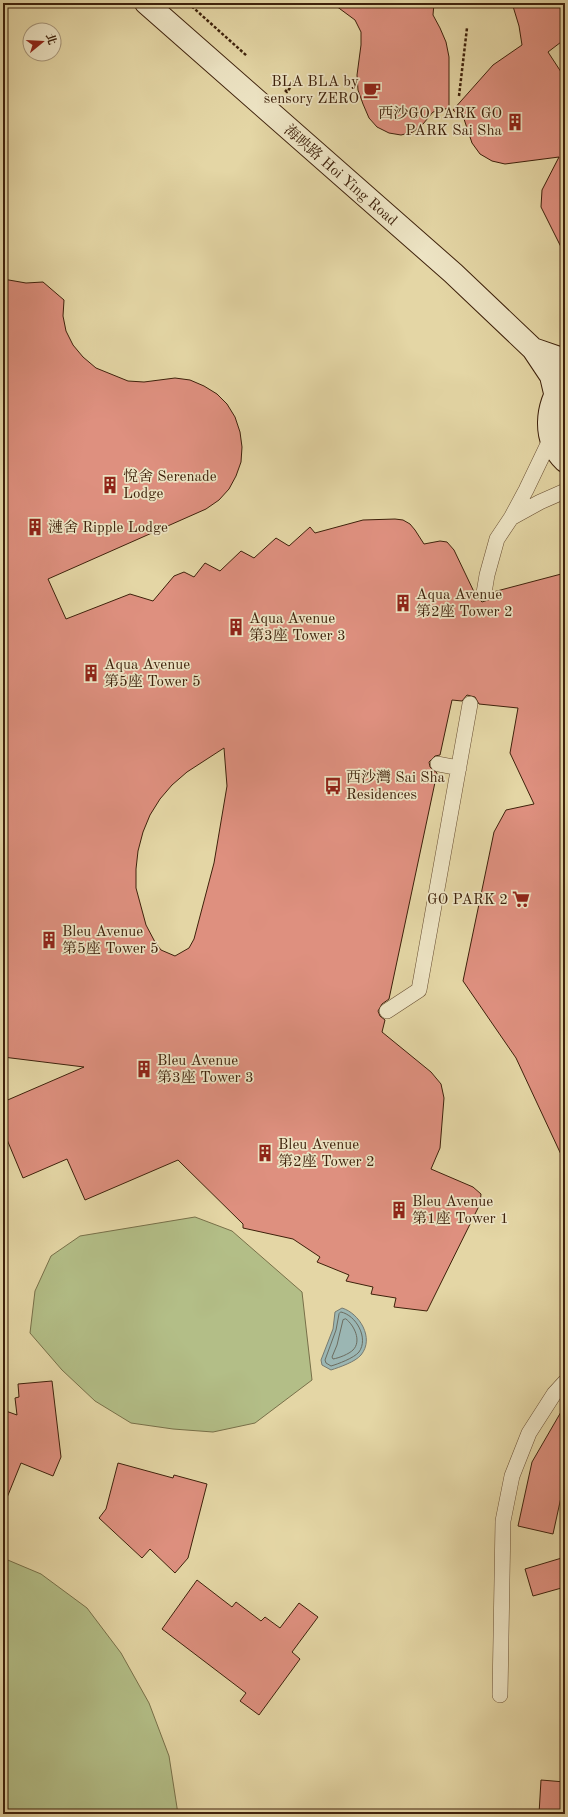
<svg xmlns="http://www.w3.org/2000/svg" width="568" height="1817" font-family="'Old Standard TT','Noto Serif TC',serif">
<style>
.green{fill:#b3be87;stroke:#787049}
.water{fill:#9bb6b3;stroke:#767a70}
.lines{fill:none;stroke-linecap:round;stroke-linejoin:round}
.shore{stroke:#6c6c5f;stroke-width:1}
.building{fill:#de907f;stroke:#3e210b;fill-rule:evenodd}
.lane-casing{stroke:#684e32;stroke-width:16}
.secondary-casing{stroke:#3e210b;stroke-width:24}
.path{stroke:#3e210b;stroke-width:2.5;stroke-dasharray:3 2;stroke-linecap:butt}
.lane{stroke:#ede4c4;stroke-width:15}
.secondary{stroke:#ede4c4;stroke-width:22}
.labels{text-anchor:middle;stroke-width:3.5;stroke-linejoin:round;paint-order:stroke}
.poi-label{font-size:15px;fill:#3e210b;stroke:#ede4c4;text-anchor:start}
.street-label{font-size:15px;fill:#3e210b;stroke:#ede4c4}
</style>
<rect width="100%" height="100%" fill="#e4d6a5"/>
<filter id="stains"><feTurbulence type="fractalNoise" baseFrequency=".005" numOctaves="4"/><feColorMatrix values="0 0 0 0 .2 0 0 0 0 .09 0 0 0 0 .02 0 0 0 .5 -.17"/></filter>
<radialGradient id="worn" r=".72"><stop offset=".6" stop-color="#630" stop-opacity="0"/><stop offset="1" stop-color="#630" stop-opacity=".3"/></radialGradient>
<path class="green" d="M195,1217L232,1231L302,1292L312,1380L255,1423L213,1432L173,1429L131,1423L95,1401L62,1370L30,1333L35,1291L51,1256L80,1236Z
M3,1558L41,1574L87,1608L121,1653L149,1703L169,1756L178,1814H3Z"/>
<path class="water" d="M342,1308C359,1313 375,1338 361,1355C355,1362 340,1367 331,1370L322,1365L321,1360L333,1329L335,1312Z"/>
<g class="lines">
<path class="shore" d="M341,1312C356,1315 369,1338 359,1352C354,1358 338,1364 331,1366L326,1363L325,1360L336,1330L339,1314Z
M346,1319C354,1325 362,1341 353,1350C349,1354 339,1358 333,1359L332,1357L337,1345L343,1320Z"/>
</g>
<path class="building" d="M332,3H434L433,15L440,28L446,42L449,57V108L433,112L423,124L413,132L401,135L389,133L377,127L369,118L363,104L358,90L357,75L361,45V32L355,20Z
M512,3H565V39L548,52L565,78V255L541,207L542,190L559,157L505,164L492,161L480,154L472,143L464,119L453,110L493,65L522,45L519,26Z
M3,279L26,283L43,282L64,300L63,316L66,331L73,345L83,357L96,368L128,381L144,382L175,378L190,380L204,386L217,394L227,404L235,417L240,432L242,447L241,462L236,476L229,489L219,500L206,509L48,579L66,619L130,594L153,601L174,576L184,572L194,577L205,563L220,571L241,551L254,558L276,538L289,546L310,527L315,533L363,520L395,519L403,520L410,524L415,530L424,544L440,541L447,542L454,550L476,596L482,602L491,599L493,592L565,573V895L562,901L565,923V1163L516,1058L463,981L494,832L506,810L534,804L510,753L518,708L479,704L475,697L467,695L462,701L452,700L440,755L435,756L429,762L430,767L437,773L389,999L382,1004L378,1011L380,1016L385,1020L382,1032L431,1072L441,1084L444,1098L440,1148L431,1169L473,1187L481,1194L480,1204L427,1311L394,1307L396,1298L371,1294L373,1287L346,1281L349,1275L317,1262L320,1257L293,1239L243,1228V1224L178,1160L85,1200L67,1159L23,1178L3,1130V1102L84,1067L3,1057ZM224,748L227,786L214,863L194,939L189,948L175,956L161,950L155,942L146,925L136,888V869L138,851L143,832L150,815L160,799L172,785L187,772Z
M52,1381L61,1457L53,1476L21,1463L4,1505H3V1410L17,1415L15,1398L19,1397L18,1384Z
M565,1405V1479L553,1534L518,1526L532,1462Z
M118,1463L173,1478L174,1475L207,1484L188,1558L175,1573L150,1549L142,1558L99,1518L106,1509Z
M565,1557V1587L533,1596L525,1569Z
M197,1580L232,1607L236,1602L261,1621L265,1617L280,1628L299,1603L318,1617L292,1652L300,1659L259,1715L240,1701L246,1693L162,1629Z
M541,1780L565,1782V1814H539Z"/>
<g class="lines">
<g class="lane-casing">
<path id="lane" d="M511,518L540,502L565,491
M484,593L487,575L497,539L511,518L526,490L551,438
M438,764L459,768
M387,1011L419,990L470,704
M500,1695L503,1521L512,1476L529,1433L554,1394L565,1382"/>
</g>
<g class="secondary-casing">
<path id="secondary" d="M146,3L453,273L533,349L551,376L555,393
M533,349L565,360
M563,382C546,406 542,439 565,461"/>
</g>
<path class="path" d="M188,3L247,56
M285,90L287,92L295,81
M459,96L467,28"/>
<use href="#lane" class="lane"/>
<use href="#secondary" class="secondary"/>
</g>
<defs>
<g id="cafe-bare" transform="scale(1.38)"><path d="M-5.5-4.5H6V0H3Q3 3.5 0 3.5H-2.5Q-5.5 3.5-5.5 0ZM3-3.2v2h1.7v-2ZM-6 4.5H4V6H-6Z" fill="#8f2418" stroke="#ede4c4" stroke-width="2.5" paint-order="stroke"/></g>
<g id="building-bare" transform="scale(1.38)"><path d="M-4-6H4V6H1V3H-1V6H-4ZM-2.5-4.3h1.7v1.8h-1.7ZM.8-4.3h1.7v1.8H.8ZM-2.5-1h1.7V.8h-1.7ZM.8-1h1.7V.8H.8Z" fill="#8f2418" stroke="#ede4c4" stroke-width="2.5" paint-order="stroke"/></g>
<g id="bus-bare" transform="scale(1.38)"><path d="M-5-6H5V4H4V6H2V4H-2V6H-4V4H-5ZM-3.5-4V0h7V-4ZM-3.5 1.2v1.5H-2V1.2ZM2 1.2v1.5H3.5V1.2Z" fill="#8f2418" stroke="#ede4c4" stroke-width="2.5" paint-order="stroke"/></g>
<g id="supermarket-bare" transform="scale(1.38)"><path d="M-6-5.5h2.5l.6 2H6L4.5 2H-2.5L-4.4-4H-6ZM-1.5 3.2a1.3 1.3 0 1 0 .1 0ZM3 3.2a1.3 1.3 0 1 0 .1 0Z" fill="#8f2418" stroke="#ede4c4" stroke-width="2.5" paint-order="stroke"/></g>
</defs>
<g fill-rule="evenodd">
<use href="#cafe-bare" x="372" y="90"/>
<use href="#building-bare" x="515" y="122"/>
<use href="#building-bare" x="110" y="485"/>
<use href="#building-bare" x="35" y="527"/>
<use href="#building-bare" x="403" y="603"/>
<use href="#building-bare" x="236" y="627"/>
<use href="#building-bare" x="91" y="673"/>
<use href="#bus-bare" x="333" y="786"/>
<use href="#supermarket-bare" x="521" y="899"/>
<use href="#building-bare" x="49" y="940"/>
<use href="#building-bare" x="144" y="1069"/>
<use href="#building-bare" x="265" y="1153"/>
<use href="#building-bare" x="399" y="1210"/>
</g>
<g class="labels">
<g class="poi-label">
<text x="359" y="86" text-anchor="end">BLA BLA by<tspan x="359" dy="17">sensory ZERO</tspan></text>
<text x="502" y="118" text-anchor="end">西沙GO PARK GO<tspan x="502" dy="17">PARK Sai Sha</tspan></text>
<text x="123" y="481">悅舍 Serenade<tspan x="123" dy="17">Lodge</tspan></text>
<text x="48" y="532">漣舍 Ripple Lodge</text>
<text x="416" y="599">Aqua Avenue<tspan x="416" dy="17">第2座 Tower 2</tspan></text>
<text x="249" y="623">Aqua Avenue<tspan x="249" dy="17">第3座 Tower 3</tspan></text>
<text x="104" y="669">Aqua Avenue<tspan x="104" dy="17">第5座 Tower 5</tspan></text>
<text x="346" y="782">西沙灣 Sai Sha<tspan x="346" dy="17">Residences</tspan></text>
<text x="508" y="904" text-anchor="end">GO PARK 2</text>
<text x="62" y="936">Bleu Avenue<tspan x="62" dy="17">第5座 Tower 5</tspan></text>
<text x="157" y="1065">Bleu Avenue<tspan x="157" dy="17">第3座 Tower 3</tspan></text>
<text x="278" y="1149">Bleu Avenue<tspan x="278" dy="17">第2座 Tower 2</tspan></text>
<text x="412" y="1206">Bleu Avenue<tspan x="412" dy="17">第1座 Tower 1</tspan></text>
</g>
<g class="street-label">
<text transform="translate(341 175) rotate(41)" y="5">海映路 Hoi Ying Road</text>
</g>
</g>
<rect width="568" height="1817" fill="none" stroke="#e4d6a5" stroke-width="16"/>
<rect x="4" y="4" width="560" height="1809" fill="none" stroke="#3e210b" stroke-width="2"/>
<rect x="8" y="8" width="552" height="1801" fill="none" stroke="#3e210b"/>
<g transform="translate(42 42) rotate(72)"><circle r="19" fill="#ede4c4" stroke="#a7967a"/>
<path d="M0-3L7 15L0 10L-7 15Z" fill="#8f2418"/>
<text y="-6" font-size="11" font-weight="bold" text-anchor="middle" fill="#3e210b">北</text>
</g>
<rect width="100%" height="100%" filter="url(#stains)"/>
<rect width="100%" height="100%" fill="url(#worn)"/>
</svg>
